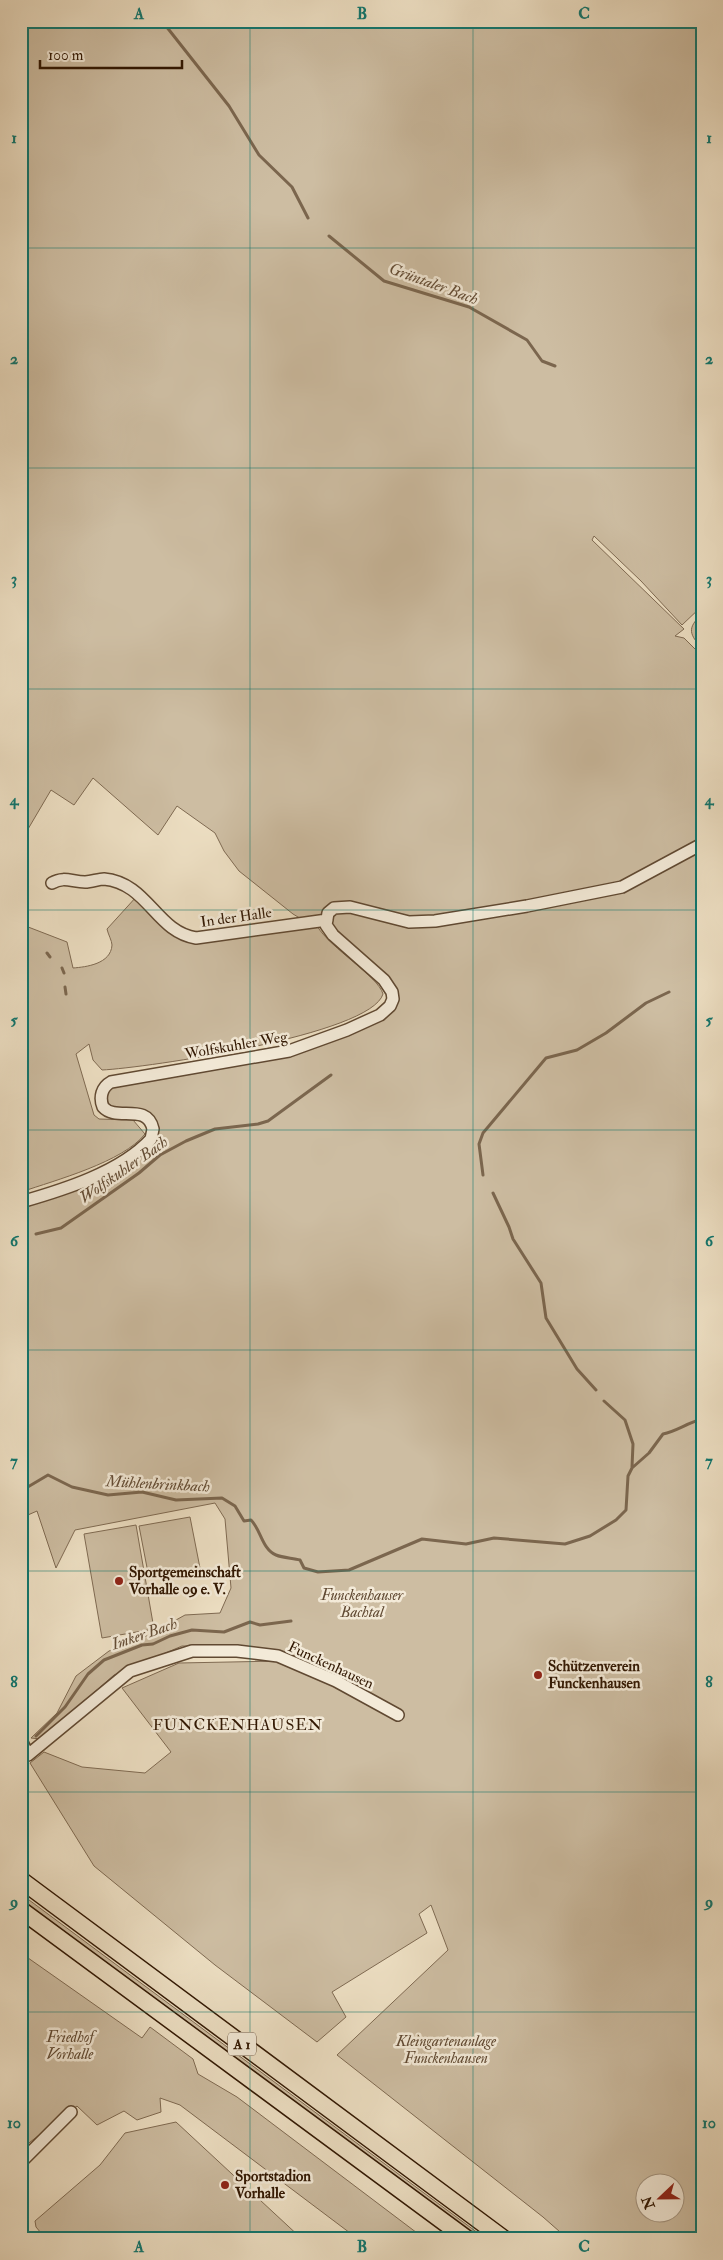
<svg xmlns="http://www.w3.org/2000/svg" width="723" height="2260" font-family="'IM FELL Double Pica',serif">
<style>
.green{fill:#cdbda2;stroke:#7f6a52;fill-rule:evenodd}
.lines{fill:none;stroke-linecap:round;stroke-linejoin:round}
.stream{stroke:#7b664e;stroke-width:3}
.minor-casing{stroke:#604932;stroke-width:14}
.highway-casing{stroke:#311702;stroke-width:19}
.minor{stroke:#f3ead8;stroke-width:11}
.highway{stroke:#eddfc3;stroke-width:16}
.grid{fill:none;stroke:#0f766e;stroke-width:1;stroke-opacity:0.55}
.poi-dot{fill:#8f2418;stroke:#f3ead8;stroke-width:2}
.labels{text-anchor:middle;stroke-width:5;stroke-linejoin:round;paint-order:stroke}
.shield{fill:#f3ead8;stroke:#6b5642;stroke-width:1}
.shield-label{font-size:14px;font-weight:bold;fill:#311702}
.street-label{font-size:15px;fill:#311702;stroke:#f3ead8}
.poi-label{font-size:15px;font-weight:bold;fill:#311702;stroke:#f3ead8;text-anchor:start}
.park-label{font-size:15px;font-style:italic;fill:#604932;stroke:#f3ead8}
.water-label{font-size:16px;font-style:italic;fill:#634c35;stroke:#f3ead8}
.neighbourhood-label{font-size:16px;letter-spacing:1px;fill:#311702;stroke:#f3ead8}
.neatline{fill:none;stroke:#0f766e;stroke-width:2}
.grid-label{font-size:16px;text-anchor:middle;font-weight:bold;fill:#0f766e}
</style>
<rect width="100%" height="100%" fill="#eddfc3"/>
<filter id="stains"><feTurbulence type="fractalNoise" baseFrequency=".004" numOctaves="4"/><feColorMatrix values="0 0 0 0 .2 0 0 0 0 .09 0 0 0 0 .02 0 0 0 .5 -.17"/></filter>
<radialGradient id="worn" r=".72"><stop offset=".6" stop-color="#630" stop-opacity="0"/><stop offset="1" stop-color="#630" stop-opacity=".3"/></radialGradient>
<path class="green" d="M21,21H702V606L682,625L641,581L594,536L592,540L684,629L675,636L684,638L702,656V2239H568L543,2217L337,2055L448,1950L431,1905L419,1914L427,1933L332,1992L346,2017L317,2042L215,1965L94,1866L30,1763L44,1752L82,1767L145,1773L171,1752L122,1688L179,1663L280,1661L249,1647L182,1646L114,1675L41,1739L31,1738L57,1713L76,1676L109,1651L149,1635L185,1615L220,1613L231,1588L225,1519L215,1503L75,1530L56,1568L37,1511L21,1518V1202L80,1183L147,1144L150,1120L106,1110L103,1089L264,1057L380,1015L392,992L326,925L308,923L293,914L239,871L224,851L215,833L177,806L158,835L93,778L74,805L51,790L21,841ZM646,2182H676V2212H646Z
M702,614V649C690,634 686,629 702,614Z
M137,896L184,938L317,926C331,949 378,976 383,994C371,1035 145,1068 102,1070L93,1060L89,1044L76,1054L94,1115L99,1119L133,1120L145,1134C123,1162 56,1180 21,1192V927L23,925L67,942L73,968C86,967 111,964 112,945C112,941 108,934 107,929Z
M190,1517L200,1568L149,1578L139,1526Z
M136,1525L154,1629L102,1638L84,1534Z
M21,1894L486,2239H481L21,1900Z
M21,1953L142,2038L150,2027L193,2059L198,2074L237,2097L425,2239H358L180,2105L160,2098L161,2112L137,2120L124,2111L97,2125L77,2106L21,2149Z
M176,2122L302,2239H46L36,2227L35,2221L100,2165L125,2133Z"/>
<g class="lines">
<path class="stream" d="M162,21L229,106L259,155L292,187L308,218
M329,236L384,281L469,307L527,340L542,361L555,366
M47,953L50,957
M62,968L64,973
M65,987L66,994
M483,1175L479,1144L483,1133L546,1058L577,1050L606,1033L646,1003L669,992
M493,1193L509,1227L513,1239L541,1283L546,1318L577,1369L596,1390
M36,1234L61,1228L139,1173L160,1155L186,1141L215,1129L258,1124L268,1121L331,1075
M604,1401L625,1420L633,1444L632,1467
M21,1491L48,1475L72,1487L108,1495L142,1492L176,1500L222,1498L235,1506L244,1521L251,1520C261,1530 262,1549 276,1555C283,1558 293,1558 300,1560L304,1568L318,1572L349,1570L422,1539L466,1544L494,1538L565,1544L590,1536L616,1520L626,1510L628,1476L632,1468L649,1453L663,1434C677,1431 687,1423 702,1419
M36,1736L65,1707L88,1674L104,1660L142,1645L153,1644L170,1636L192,1630L224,1632L250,1622L260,1625L291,1621"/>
<g class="minor-casing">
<path id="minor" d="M52,883C64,876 72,882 85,882C92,882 98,879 104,879C148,883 156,932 196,938L327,920
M21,1202C63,1190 121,1172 151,1139L153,1129C147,1102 116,1122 103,1107C99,1097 102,1087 111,1082L289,1051L347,1030L380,1015L390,1006L393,999L392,992L384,980L333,935L326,925L328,913L334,908L350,907L409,922L435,921L527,906L622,887L702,844
M21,1740L28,1755L130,1671L192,1651H237L278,1656L336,1681L398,1715
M21,2162L71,2112"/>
</g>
<g class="highway-casing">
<path id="highway" d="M21,1880L504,2239
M21,1910L467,2239"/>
</g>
<use href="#minor" class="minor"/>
<use href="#highway" class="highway"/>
</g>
<path class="grid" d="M250,21V2239M473,21V2239M21,248H702M21,468H702M21,689H702M21,910H702M21,1130H702M21,1350H702M21,1571H702M21,1792H702M21,2012H702"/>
<g class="poi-dot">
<circle cx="119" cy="1581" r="5"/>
<circle cx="538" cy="1675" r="5"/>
<circle cx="225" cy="2185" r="5"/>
</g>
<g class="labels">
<rect class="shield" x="228" y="2032.5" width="28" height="23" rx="4"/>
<g class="shield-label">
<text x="242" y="2049">A 1</text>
</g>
<g class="street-label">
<text transform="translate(236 917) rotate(-8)" y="5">In der Halle</text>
<text transform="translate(236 1045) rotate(-10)" y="5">Wolfskuhler Weg</text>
<text transform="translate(331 1665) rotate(25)" y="5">Funckenhausen</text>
</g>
<g class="poi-label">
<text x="129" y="1577">Sportgemeinschaft<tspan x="129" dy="17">Vorhalle 09 e. V.</tspan></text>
<text x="548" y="1671">Schützenverein<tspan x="548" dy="17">Funckenhausen</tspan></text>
<text x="235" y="2181">Sportstadion<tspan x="235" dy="17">Vorhalle</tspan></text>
</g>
<g class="park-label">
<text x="362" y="1600">Funckenhauser<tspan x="362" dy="17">Bachtal</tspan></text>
<text x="70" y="2042">Friedhof<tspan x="70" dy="17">Vorhalle</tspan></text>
<text x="446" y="2046">Kleingartenanlage<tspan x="446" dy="17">Funckenhausen</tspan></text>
</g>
<g class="water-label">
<text transform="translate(434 283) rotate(20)" y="6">Grüntaler Bach</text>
<text transform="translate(123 1169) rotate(-35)" y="6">Wolfskuhler Bach</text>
<text transform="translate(158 1483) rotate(3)" y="6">Mühlenbrinkbach</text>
<text transform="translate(144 1633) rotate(-19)" y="6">Imker Bach</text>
</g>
<g class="neighbourhood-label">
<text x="238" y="1730">FUNCKENHAUSEN</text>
</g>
</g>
<rect width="723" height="2260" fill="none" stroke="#eddfc3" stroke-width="55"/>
<g transform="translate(660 2198) rotate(248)"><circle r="24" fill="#f3ead8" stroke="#a59682"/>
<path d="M0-4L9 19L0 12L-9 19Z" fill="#8f2418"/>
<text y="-8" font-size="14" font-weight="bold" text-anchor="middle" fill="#311702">N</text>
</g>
<path d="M40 60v8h142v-8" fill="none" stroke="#311702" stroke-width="2.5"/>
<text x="48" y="60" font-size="15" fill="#311702" stroke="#f3ead8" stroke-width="4" paint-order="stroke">100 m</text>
<rect x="28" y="28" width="668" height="2204" class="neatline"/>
<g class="grid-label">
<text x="139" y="19">A</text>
<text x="362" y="19">B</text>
<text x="584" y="19">C</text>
<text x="14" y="143">1</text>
<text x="709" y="143">1</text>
<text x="14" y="364">2</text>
<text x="709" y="364">2</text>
<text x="14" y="584">3</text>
<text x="709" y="584">3</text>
<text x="14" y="805">4</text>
<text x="709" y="805">4</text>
<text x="14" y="1025">5</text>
<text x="709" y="1025">5</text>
<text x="14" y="1246">6</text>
<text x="709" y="1246">6</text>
<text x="14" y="1466">7</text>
<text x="709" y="1466">7</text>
<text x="14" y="1687">8</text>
<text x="709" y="1687">8</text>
<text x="14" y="1907">9</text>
<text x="709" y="1907">9</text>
<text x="14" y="2128">10</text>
<text x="709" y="2128">10</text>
<text x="139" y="2252">A</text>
<text x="362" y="2252">B</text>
<text x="584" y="2252">C</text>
</g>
<rect width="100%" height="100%" filter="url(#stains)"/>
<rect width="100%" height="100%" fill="url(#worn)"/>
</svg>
